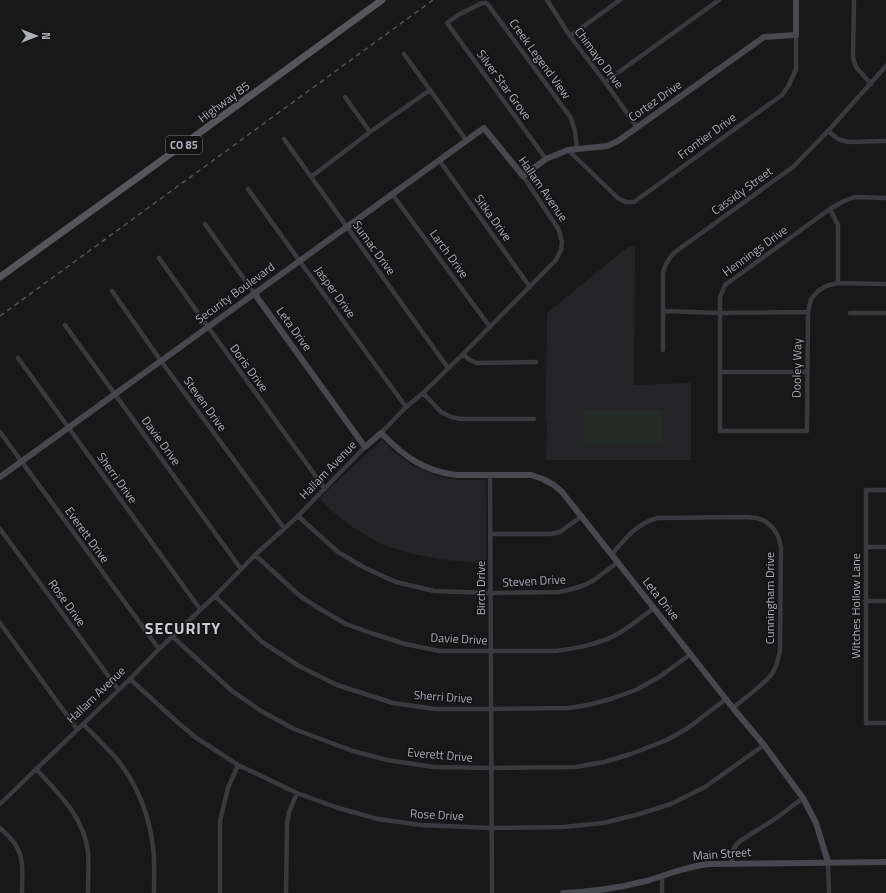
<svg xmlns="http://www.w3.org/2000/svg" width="886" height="893" font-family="'Titillium Web',sans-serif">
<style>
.built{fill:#242426}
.green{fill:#242b26}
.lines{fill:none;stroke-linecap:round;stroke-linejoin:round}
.street{stroke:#39393e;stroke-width:4.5}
.secondary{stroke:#47484e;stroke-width:6}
.primary{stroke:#55565c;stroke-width:7}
.rail{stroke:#525359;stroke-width:1.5;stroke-dasharray:5 4;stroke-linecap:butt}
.labels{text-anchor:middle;stroke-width:3;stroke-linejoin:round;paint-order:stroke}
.shield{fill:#131314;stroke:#7d7f86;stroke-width:1}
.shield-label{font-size:11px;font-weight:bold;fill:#abadb7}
.street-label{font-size:12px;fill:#abadb7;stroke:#131314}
.district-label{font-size:16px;font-weight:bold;letter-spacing:1px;fill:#cccdd4;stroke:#131314}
</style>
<rect width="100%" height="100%" fill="#181819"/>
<path class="built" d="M628,247H635L634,385L691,383V460H546L547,423L545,412L546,393L547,313Z
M382,440L395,453L412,465L440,477L459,480H486V564L438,559L409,553L381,544L355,529L332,511L319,498Z"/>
<path class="green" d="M584,410H663V445H584Z"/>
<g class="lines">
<path class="street" d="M547,0L570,36L605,82L637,127
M854,0L853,58L856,67L871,84
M570,36L620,0
M404,54L466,140
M605,82L719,0
M345,97L370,132
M828,131L838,139L848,142L886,141
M284,139L448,368
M568,150L618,198L626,202H634L782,95L789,85L796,69V35
M546,159L447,23L458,15L482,3H486L489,6L571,118L575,131L577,149
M439,160L530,287
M311,177L370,132L430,90
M248,189L296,256L406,407
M392,194L490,327
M886,198L855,197L844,201L830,209L725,285L720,297V431H807L808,312L811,299L818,291L826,286L838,283L886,284
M830,209L838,225V283
M205,224L254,293
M159,258L208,327L325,489
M112,291L161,361L284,528
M664,311L720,313L808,312
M850,313H886
M65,325L241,569
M663,350V273C665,264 669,258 675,252L793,167L828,131L886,66
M463,354L470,360L477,363L536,362
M18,358L200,609
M720,372H807
M423,393L441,412L451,417L461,419H534
M0,432L159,649
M381,433L406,407L423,393L463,354L556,260L561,250L562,242L559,230L523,176
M490,475L492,893
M886,490H866V723H886
M298,516L338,552L365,568L396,582L434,591L491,593L559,592L572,589L585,585L594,580L618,562
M0,529L118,689
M490,534H550L560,532L582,516
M866,547H886
M612,554C627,537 635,525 657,518L748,517L756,518L765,521L773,528L778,536L781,547L780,651C778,658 777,666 773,672C767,683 743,699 733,708
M255,555L300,596L320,609L346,624L371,633L405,644L440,651H555C578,648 601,644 621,632C632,625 643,616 654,608
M215,596L262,642L299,666L337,685L393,703L435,709H491L569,708L588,705L614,698L638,689L659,677L691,654
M865,601H886
M0,623L77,729
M172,636L232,691L261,711L294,729L353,751L387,760L434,767L492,768L576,767L604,762L631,754L667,740L688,728L726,699
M130,679L175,720L195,737L238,765L297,793L338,808L378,819L421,825L492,828L563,827L603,823L636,815L671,804L705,787L764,745
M83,724C94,735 105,746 115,757C136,782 149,814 153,847C155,862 154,878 154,893
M36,769C59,794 84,817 88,852C89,866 88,880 88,893
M0,804L130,679L159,649L215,596L255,555L298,516L365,447
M0,828C5,833 11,838 15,844C25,858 22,877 22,893
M828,862L829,893
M732,863C732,853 732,848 740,841L775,819L803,798
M220,893V821L228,788L238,765
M286,893L287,823L289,812L297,793
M662,893V876"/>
<path class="secondary" d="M254,293L365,447L381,433C404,456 423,471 456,475H531L543,479L554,485L562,492L733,708L764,745L803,798L816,823L828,862
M0,477L484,128L523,176L546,159L568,150L607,146L618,141L764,37L796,35V0
M563,893C591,892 619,888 646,881C667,875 687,866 709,864L886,862"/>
<path class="primary" d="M0,277L151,168L382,0"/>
<path class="rail" d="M0,316L433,0"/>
</g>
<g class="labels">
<rect class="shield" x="166" y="136" width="36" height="18" rx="3"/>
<g class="shield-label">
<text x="184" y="149">CO 85</text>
</g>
<g class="street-label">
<text transform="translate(599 58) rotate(53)" y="4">Chimayo Drive</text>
<text transform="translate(540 59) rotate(54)" y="4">Creek Legend View</text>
<text transform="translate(504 85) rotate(54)" y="4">Silver Star Grove</text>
<text transform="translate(655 101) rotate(-35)" y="4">Cortez Drive</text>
<text transform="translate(224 102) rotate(-36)" y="4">Highway 85</text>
<text transform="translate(707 136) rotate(-36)" y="4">Frontier Drive</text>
<text transform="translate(543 189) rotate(55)" y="4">Hallam Avenue</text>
<text transform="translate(742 191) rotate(-36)" y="4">Cassidy Street</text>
<text transform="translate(493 218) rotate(54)" y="4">Sitka Drive</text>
<text transform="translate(374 248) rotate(54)" y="4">Sumac Drive</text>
<text transform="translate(755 251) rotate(-36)" y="4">Hennings Drive</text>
<text transform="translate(449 254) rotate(54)" y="4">Larch Drive</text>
<text transform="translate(335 292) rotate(54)" y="4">Jasper Drive</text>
<text transform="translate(235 293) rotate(-36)" y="4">Security Boulevard</text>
<text transform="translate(294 329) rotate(54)" y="4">Leta Drive</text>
<text transform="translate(249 368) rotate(54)" y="4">Doris Drive</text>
<text transform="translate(797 368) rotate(-89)" y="4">Dooley Way</text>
<text transform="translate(205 404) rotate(54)" y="4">Steven Drive</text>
<text transform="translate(161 441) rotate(54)" y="4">Davie Drive</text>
<text transform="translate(328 470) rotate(-46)" y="4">Hallam Avenue</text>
<text transform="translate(117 478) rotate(54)" y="4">Sherri Drive</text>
<text transform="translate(87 535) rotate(54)" y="4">Everett Drive</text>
<text transform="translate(534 581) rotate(-3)" y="4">Steven Drive</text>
<text transform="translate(481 588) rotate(-90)" y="4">Birch Drive</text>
<text transform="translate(770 598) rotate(-90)" y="4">Cunningham Drive</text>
<text transform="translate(661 599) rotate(51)" y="4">Leta Drive</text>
<text transform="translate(67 603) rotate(54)" y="4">Rose Drive</text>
<text transform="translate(856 606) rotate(-90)" y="4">Witches Hollow Lane</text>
<text transform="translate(459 639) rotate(3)" y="4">Davie Drive</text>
<text transform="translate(96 695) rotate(-44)" y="4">Hallam Avenue</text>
<text transform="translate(443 697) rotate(4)" y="4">Sherri Drive</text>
<text transform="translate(440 755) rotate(5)" y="4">Everett Drive</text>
<text transform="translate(437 815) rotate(3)" y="4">Rose Drive</text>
<text transform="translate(722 854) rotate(-4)" y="4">Main Street</text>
</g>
<g class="district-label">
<text x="183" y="634">SECURITY</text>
</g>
</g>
<g transform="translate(36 36) rotate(90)" stroke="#131314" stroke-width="3" paint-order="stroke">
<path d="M0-3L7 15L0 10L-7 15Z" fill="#abadb7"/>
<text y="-6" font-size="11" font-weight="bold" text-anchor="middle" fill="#abadb7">N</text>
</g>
</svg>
